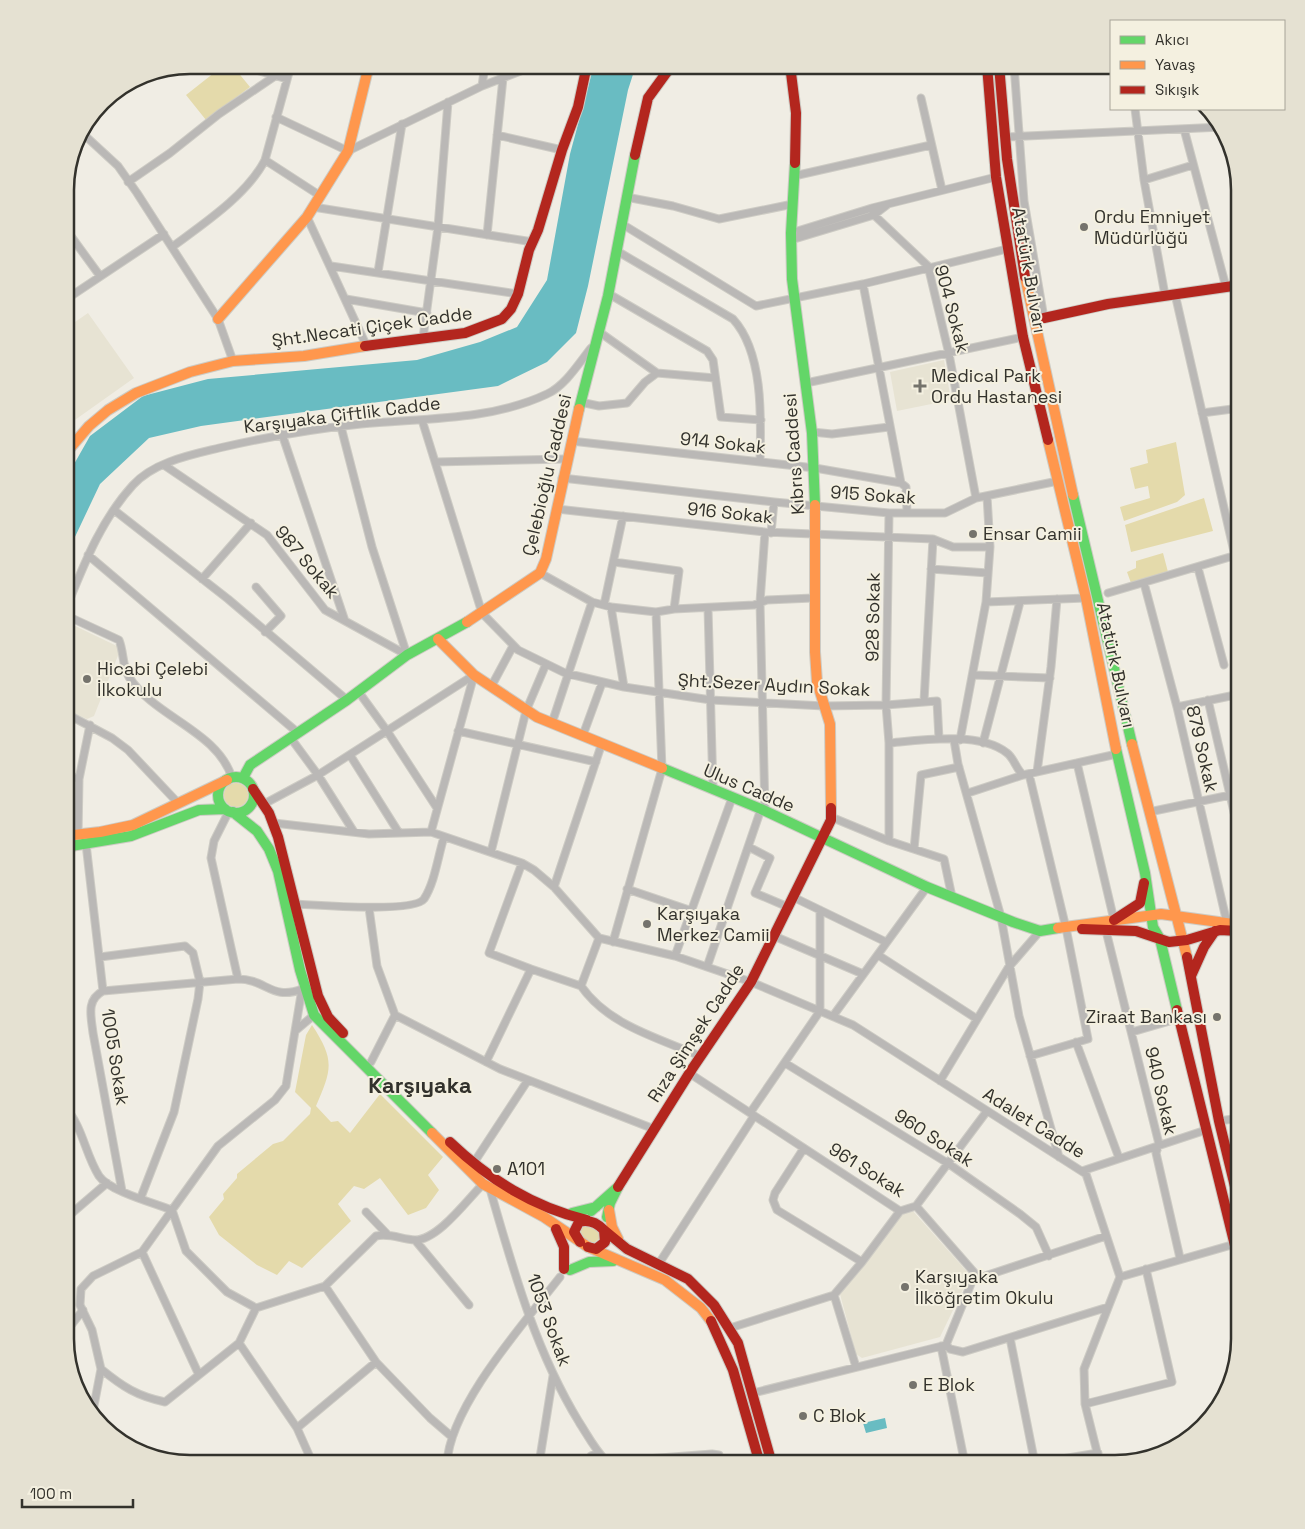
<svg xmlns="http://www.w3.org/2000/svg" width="1305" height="1529" font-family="'Space Grotesk',sans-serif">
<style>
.built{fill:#e7e3d3}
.green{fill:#e4daab}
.water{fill:#69bcc2}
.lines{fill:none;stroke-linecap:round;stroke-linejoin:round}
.street-casing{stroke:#cdcbc4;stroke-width:9}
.fast-casing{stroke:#cdcbc4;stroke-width:12}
.slow-casing{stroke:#cdcbc4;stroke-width:12}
.jam-casing{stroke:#cdcbc4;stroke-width:12}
.street{stroke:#bab8b6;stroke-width:7}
.fast{stroke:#63d668;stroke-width:10}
.slow{stroke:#ff974d;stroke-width:10}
.jam{stroke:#b3261e;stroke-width:10}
.poi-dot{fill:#75736c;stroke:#f4f0e0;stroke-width:2}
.labels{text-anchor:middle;stroke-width:4;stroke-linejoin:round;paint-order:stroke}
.poi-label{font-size:18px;fill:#33322c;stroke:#f4f0e0;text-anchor:start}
.street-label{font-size:18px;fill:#33322c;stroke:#f4f0e0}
.district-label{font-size:22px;font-weight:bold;fill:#33322c;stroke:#f4f0e0}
.rim{fill:none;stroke:#33322c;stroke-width:2.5}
</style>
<rect width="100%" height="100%" fill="#f0ede4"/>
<path class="built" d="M88,313L134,378L65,427V329Z
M944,360L951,400L897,411L890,372Z
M71,624L121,648L94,716L87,719L65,709V626Z
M912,1210L970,1275L940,1337L862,1358L856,1354L840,1294L903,1211Z"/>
<path class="green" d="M224,65H232L250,87L206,120L186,95Z
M1176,442L1185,495L1177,502L1124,521L1120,507L1150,498L1148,486L1135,489L1130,468L1148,463L1146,450Z
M1204,498L1213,531L1131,552L1125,525Z
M1163,553L1168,572L1131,583L1127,572L1136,568V561Z
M224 795a12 12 0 1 1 24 0a12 12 0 1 1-24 0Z
M312,1025C335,1060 332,1069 316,1106L331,1122L338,1121L350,1133L380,1094L443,1157L428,1175L439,1190L426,1208L408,1215L380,1178L364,1189L354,1186L338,1204L351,1221L302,1268L289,1261L277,1275L257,1265L219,1235L209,1217L224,1199L223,1194L237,1178V1174L273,1144L283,1141L310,1114L311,1108L295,1092L306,1035Z
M585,1225L599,1230L601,1237L594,1243L582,1238L579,1231Z"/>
<path class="water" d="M594,65H636L628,90L588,286L576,333L547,362L498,386L201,426L149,438L100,484L65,558V480L90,436L143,396L208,379L417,360L480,342L517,327L547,280L570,154Z
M885,1418L887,1428L866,1433L863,1423Z"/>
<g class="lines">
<g class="street-casing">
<path id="street" d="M252,65L256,70L287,79
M1014,65L1024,201L1044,318
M482,86L485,65
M921,98L942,190
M1135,109L1144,180L1165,295
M276,117L348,151L482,86L536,65
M1184,129L1226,287
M80,131L118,166L137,193L218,319L233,361
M497,135L562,150
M1005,137L1222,127
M265,160L319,195
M794,176L931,145
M1144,180L1193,165
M128,182L170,153L219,114L275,76
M626,197L673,206L719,219L793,204
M313,207L533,242
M872,208L874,215L928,266L949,354L976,498
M307,217L367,347
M622,224L756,306L863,284L1007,249
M65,228L100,276
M791,233L872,208L996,177
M487,235L503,78
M791,240L874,215L887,205
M172,247C203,224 247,195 265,160L291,65
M617,251L733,319C764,353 761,420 760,462
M331,266L518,294
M378,272L402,124
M863,284L901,483L906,487L907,513
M609,294L707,351L713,360L721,417L761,420
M1175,294L1235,556
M346,299L427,313
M65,300L164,234
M598,331L657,373
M423,338L438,227L448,102
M806,383L1023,337
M580,402L599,406L627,403L645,382L657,373L715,378
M1202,413L1240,408
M422,420L482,613L518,650L565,673L624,687L711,700L824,706L886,705L937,701L939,739
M341,427L372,547L407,655
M812,432L832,434L889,427
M282,434L345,621
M571,441L815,468L901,483
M435,462L566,459
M164,465L267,535L325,610L407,655
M562,478L774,502L889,513H945L976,498L1058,481
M557,509L765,532L933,539L953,547H990
M114,510L228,599L347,700
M771,533L774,502
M88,555L297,732
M614,562L679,571L674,609
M1198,568L1224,665
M931,569L988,573
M540,573L592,602L611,607L656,612L674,609L754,605L767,600L813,598
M202,579L251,523
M1144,583L1177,707L1227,923
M256,587L281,616L265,632
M1108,593L1240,554
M986,602L1086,598
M604,605L623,516
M611,607L624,687
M708,608L713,790
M65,611C83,567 100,521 133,485C154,462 190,455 219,448C266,437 313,429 361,424C422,418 490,421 547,394C565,386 579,363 591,348
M65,615L119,640C124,652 122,666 129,677C154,717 218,731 232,778
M973,675L1050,678
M491,687L513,646
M358,691L387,731L437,808
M1238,694L1240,703
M1208,700L1240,838
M924,701L933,539
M1177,707L1240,694
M65,713L112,738L128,750L178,803
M552,723L592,602
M458,731L596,762
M583,735L602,683
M290,737L318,775L354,832
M954,740L958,764L1001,917L1019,1016L1059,1157
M960,740L986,602L990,547L987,496
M889,743C921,740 980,731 1007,753C1014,758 1016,769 1023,775
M983,743L1020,602
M350,755L399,833
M1077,763L1114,920
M1037,772L1051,667L1057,599
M1029,774L1066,928L1088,1039L1030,1056
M65,776L79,779
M968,793L1023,775L1117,754
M264,804L318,775L474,675
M229,811L214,841L211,858L238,979
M765,811L760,602L765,532
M1149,812L1240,793
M831,817L889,841L944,859L952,897
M274,823L369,834L431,832L522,863L534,870L554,887L599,938L675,956L751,982L853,1025L1086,1174L1120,1277L1084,1369L1085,1404L1100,1464
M431,832L474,675
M78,836L79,779L90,725
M889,841V743L886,705L889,513
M86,844L103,991
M749,847L770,858L755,893L788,907
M914,849L921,775L959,767
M491,852L526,711L546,664
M522,863L489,953L531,969L581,986
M554,887L602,743
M627,889L692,911
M793,897L886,942
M295,904C316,905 414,913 424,899C435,882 438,856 444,837
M369,908L377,966L395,1015L371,1062
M1106,931L1159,1144L1156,1153L1180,1258
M774,936L863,974
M599,938L581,986C608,1025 658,1038 700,1056
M613,942L662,769L656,612
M878,955L977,1019
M675,956L732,798
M100,957L185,946L193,953L200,982L198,999L174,1112L141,1197
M707,967L761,809
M314,1015L295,1031L286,1086L275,1100L218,1146L172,1210L186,1251L227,1292L256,1308L325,1286L376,1236C390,1233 401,1239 415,1240C438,1240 467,1200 483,1184
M395,1015L500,1069L654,1129
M833,1016L927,887
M295,1031L302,989
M1132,1032L1180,1018
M1076,1042L1119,1158
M486,1062L531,969
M785,1063L949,1164L1020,1214L1036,1227L1049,1256
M689,1073L900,1211L916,1206
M940,1081L1008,968L1040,931
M65,1107C83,1127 85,1154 99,1176C109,1191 154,1203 172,1210L142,1252L93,1276L81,1289L80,1305L92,1330L101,1369L92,1416
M750,1113L820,1011V910
M1219,1121L1240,1118
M804,1148L775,1193L773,1200L777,1210L862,1262
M473,1164L528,1080
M1082,1171L1206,1130
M490,1189C513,1269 535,1350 579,1422C588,1436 595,1450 607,1462L712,1454L719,1455L721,1464
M122,1191L93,1033C91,1016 86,1000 103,991L238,979C266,979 272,1001 302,989
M916,1206L979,1278L1106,1236
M916,1206L987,1111
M366,1212L387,1234
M65,1219L107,1183
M415,1240L469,1305
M142,1252L199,1375
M658,1265L754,1116
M1120,1277L1235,1244
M325,1286L376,1362L430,1418L451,1436
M834,1295L856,1367
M730,1328L834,1295L862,1262L900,1211
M65,1333L83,1310
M1010,1338L1035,1464
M239,1343L297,1428L313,1464
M946,1345L950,1349L963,1352L1108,1307
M946,1345L975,1274
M941,1346L965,1464
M101,1369C123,1387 137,1396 165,1402L239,1343L256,1308
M753,1393L946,1345
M1085,1404L1172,1382L1146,1269
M297,1428L376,1362
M447,1464C449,1407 525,1322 560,1277
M539,1464L553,1376
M588,1464L591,1456L598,1453
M1032,1464L1098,1453"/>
</g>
<g class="fast-casing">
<path id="fast" d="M795,163L791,233L792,279L812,433L815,505
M579,409L608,296L635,155
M1073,495L1132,744
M1116,749L1145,873L1153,927L1160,939L1177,1010
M662,768L761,809L927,887L1013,922L1040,931L1058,928
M218 795a18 18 0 1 1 36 0a18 18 0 1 1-36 0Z
M243,778L250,765L347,700L407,655L467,622
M233,812L257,831L269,849L278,871L300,970L314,1015L432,1133
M65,847L131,836L199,810L225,809
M591,1211L618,1187L610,1203L607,1217
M572,1213L596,1207
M570,1270L589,1262L613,1261"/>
</g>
<g class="slow-casing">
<path id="slow" d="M1025,277L1073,495
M218,319L307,217L348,151L369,65
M1048,440L1086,598L1116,749
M65,454L89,426L108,410L136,393L190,372L233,361L304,356L365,346
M815,505V652L817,682L830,724L831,808
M467,622L540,573L546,559L579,409
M438,639L474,675L537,717L662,768
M1132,744L1187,957
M65,836L100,832L133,825L227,780
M1058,928L1161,914L1240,925
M432,1133L483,1184L544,1217L588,1247L665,1280L701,1308L711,1321
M609,1210L612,1227L618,1239"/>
</g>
<g class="jam-casing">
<path id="jam" d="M790,65L796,113L795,163
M987,65L996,177L1023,337L1048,440
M999,65L1007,159L1025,277
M635,155L648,98L672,65
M1044,318L1108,304L1240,285
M365,346L465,333L502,319L511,309L518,294L529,250L538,230L562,150L578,107L587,65
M253,789L269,813L278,837L318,996L328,1017L343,1033
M1114,920L1140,903L1144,883
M1082,929L1136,931L1169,942L1187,940L1220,930L1238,931
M1187,957L1219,1121L1240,1207
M1191,976L1204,947L1215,931
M1177,1010L1240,1266
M450,1142C490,1180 533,1207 587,1220
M618,1187L692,1069L751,982L831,820V808
M556,1229L564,1247V1269
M604,1230L627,1249L688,1279L714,1305L738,1343L772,1464
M580,1242L574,1232L579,1222C589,1219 597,1223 604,1230L605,1242L596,1249L588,1247
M711,1321L733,1370L760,1464"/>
</g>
<use href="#street" class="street"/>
<use href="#fast" class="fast"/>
<use href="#slow" class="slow"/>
<use href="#jam" class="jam"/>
</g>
<g class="poi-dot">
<circle cx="1084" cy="227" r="5"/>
<path d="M917.5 378.5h5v5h5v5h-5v5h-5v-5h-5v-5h5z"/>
<circle cx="973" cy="534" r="5"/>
<circle cx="87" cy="679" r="5"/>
<circle cx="647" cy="924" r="5"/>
<circle cx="1217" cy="1017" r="5"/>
<circle cx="497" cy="1169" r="5"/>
<circle cx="905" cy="1287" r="5"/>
<circle cx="913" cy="1385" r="5"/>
<circle cx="803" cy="1416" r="5"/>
</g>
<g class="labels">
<g class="poi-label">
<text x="1094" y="223">Ordu Emniyet<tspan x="1094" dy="21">Müdürlüğü</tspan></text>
<text x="931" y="382">Medical Park<tspan x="931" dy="21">Ordu Hastanesi</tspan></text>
<text x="983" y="540">Ensar Camii</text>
<text x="97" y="675">Hicabi Çelebi<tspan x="97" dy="21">İlkokulu</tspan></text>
<text x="657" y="920">Karşıyaka<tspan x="657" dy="21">Merkez Camii</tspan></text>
<text x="1207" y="1023" text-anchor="end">Ziraat Bankası</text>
<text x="507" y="1175">A101</text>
<text x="915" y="1283">Karşıyaka<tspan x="915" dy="21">İlköğretim Okulu</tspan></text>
<text x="923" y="1391">E Blok</text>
<text x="813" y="1422">C Blok</text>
</g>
<g class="street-label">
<text transform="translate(1029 270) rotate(80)" y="6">Atatürk Bulvarı</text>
<text transform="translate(952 309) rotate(75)" y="6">904 Sokak</text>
<text transform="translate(372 327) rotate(-8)" y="6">Şht.Necati Çiçek Cadde</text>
<text transform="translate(342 415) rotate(-7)" y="6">Karşıyaka Çiftlik Cadde</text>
<text transform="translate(723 443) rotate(6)" y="6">914 Sokak</text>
<text transform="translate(794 454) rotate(-94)" y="6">Kıbrıs Caddesi</text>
<text transform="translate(547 475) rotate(-77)" y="6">Çelebioğlu Caddesi</text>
<text transform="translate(873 495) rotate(4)" y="6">915 Sokak</text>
<text transform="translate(730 513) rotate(6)" y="6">916 Sokak</text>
<text transform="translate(307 562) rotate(50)" y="6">987 Sokak</text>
<text transform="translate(873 617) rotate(-89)" y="6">928 Sokak</text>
<text transform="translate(1116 665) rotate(78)" y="6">Atatürk Bulvarı</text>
<text transform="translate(774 685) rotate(3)" y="6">Şht.Sezer Aydın Sokak</text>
<text transform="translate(1202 749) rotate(77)" y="6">879 Sokak</text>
<text transform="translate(749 788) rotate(23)" y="6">Ulus Cadde</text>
<text transform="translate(696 1033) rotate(-57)" y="6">Rıza Şimşek Cadde</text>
<text transform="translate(115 1057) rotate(81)" y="6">1005 Sokak</text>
<text transform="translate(1161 1091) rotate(77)" y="6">940 Sokak</text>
<text transform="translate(1034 1123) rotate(32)" y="6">Adalet Cadde</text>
<text transform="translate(934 1138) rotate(33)" y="6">960 Sokak</text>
<text transform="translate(867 1170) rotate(32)" y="6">961 Sokak</text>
<text transform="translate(549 1320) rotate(70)" y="6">1053 Sokak</text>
</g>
<g class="district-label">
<text x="420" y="1093">Karşıyaka</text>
</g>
</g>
<path d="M0 0H1305V1529H0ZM190 74H1115A116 116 0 0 1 1231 190V1339A116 116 0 0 1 1115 1455H190A116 116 0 0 1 74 1339V190A116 116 0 0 1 190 74Z" fill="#e5e1d2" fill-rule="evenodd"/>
<path class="rim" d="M190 74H1115A116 116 0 0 1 1231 190V1339A116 116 0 0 1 1115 1455H190A116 116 0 0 1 74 1339V190A116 116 0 0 1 190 74Z"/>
<rect x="1110" y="20" width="175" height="90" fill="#f4f0e0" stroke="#a7a498"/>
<rect x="1120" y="36" width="25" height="8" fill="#63d668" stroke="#a7a498"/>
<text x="1155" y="45" font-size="15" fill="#33322c">Akıcı</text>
<rect x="1120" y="61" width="25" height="8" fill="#ff974d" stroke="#a7a498"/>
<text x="1155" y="70" font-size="15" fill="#33322c">Yavaş</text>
<rect x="1120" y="86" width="25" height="8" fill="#b3261e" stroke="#a7a498"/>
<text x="1155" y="95" font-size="15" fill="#33322c">Sıkışık</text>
<path d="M22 1499v8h111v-8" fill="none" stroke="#33322c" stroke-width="2.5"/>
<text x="30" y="1499" font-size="15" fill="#33322c" stroke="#f4f0e0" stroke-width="4" paint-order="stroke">100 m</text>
</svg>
